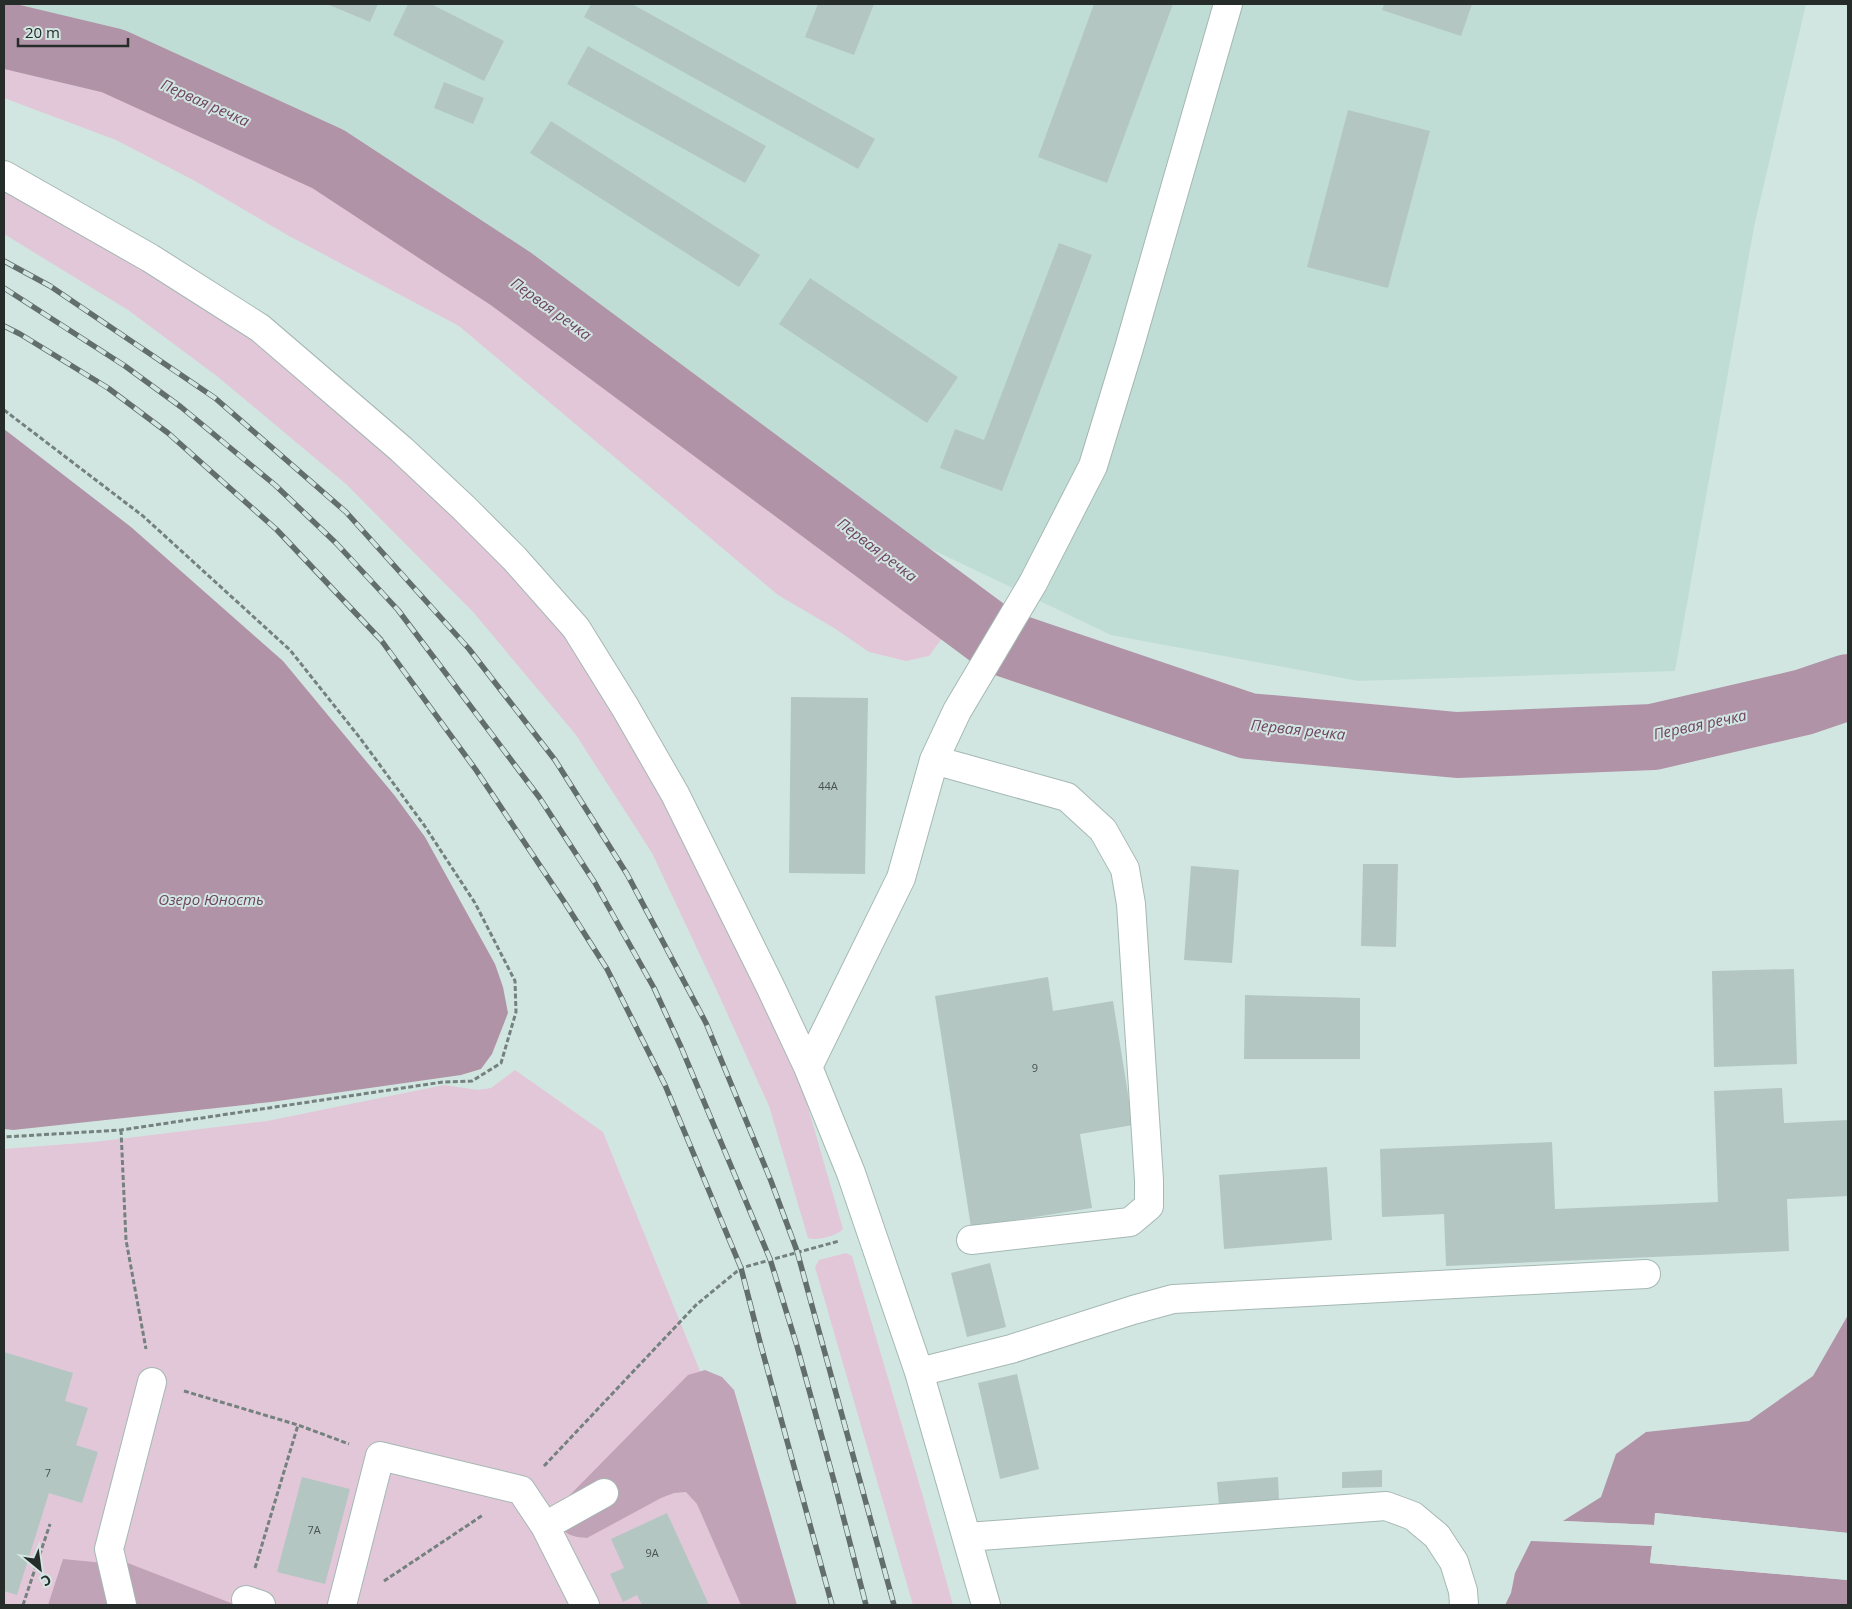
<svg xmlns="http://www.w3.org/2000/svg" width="1852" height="1609" font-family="'Open Sans',sans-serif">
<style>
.built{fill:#c0ddd5}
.green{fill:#e2c7d9}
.forest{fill:#c1a3b7}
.water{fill:#b093a7}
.pier{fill:#d2e6e1}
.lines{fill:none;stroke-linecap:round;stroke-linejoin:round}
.river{stroke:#b093a7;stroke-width:66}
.building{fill:#b3c6c1}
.minor-casing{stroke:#a5b8b3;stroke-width:30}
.path{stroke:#74817e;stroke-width:3;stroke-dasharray:5 2.5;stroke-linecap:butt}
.minor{stroke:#fff;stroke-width:28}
.rail-casing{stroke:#626e6b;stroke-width:5.5}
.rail{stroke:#d2e6e1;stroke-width:4;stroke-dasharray:11;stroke-linecap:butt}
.labels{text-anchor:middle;stroke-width:4;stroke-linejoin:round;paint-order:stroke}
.number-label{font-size:11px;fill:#485250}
.water-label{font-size:15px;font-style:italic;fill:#6e4261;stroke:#d2e6e1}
</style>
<rect width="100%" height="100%" fill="#d2e6e1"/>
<path class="built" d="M4,4H1806L1754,227L1675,671L1358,681L1111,635L847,509L305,122L120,46L4,7Z"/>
<path class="green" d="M4,12L310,126L710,428L842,522L948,591L957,605L948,630L929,656L906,661L869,652L834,628L778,595L459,326L289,236L195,181L116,140L4,98Z
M4,184L250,335L396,459L458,519L565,632L617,712L750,967L805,1097L843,1229C837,1236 817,1241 808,1238L769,1106L717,991L652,853L576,735L474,613L346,484L218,377L128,310L4,234Z
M515,1070L603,1132L700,1371L760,1605H4V1149L94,1142L267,1121L444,1085L478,1090L491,1088Z
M846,1253L852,1256L924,1500L953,1605H913L815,1267L819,1260Z"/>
<path class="forest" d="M705,1370L722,1377L734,1390L797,1605H741L697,1504L686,1492L674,1493L661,1498L587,1538C575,1537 568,1536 560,1527L563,1502L688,1375Z
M63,1559L104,1563L115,1605H48Z
M120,1560L236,1605H130Z"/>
<path class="water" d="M4,429L131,527L283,661L395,796L425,837L495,964L503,987L508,1013L492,1054L481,1069L461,1075L271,1102L13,1130L4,1129Z
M1848,1315V1533L1656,1513L1655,1525L1563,1521L1601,1497L1616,1454L1646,1432L1749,1421L1813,1376Z
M1531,1541L1652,1546L1650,1563L1848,1580V1605H1505L1511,1593L1515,1573Z"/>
<path class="pier" d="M1655,1513L1848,1533V1536L1658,1515L1657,1525L1655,1527L1564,1523L1563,1521L1654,1525Z
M1564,1539L1653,1543L1655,1546L1653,1561L1848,1577V1580L1650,1563L1652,1546L1564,1541Z"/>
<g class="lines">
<path class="river" d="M4,35L113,61L328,159L511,279L1000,642L1248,726L1457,745L1653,737L1804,702L1848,687"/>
</g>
<path class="building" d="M327,4H378L370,22Z
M408,4H431L504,41L484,81L393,35Z
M591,4H632L875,139L858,169L584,17Z
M818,4H874L854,55L805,37Z
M1094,4H1173L1107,183L1038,157Z
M1384,4H1472L1461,36L1382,10Z
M588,46L766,146L745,183L567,84Z
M444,82L484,98L473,124L434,108Z
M1348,110L1430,131L1388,288L1307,267Z
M551,121L760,255L739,287L530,153Z
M1059,243L1092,255L1002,491L940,468L955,429L984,440Z
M810,278L958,377L927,423L779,324Z
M791,697L868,698L865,874L789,873Z
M1363,864H1398L1396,947L1361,946Z
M1191,866L1239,870L1232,963L1184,960Z
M1794,969L1797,1064L1714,1067L1712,971Z
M1048,977L1053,1011L1113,1001L1133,1125L1080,1134L1092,1208L971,1227L935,996Z
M1245,995L1360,998V1059H1244Z
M1782,1088L1784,1123L1848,1120V1196L1787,1199L1789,1251L1446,1266L1444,1214L1382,1217L1380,1149L1552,1142L1555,1209L1718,1202L1714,1091Z
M1327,1167L1332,1240L1224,1249L1219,1175Z
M990,1263L1006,1327L967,1337L951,1273Z
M4,1352L73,1373L65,1401L88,1408L76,1445L98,1452L82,1503L49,1493L17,1595L4,1591Z
M1017,1374L1039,1469L1000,1479L978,1383Z
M1382,1470V1487L1342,1488V1472Z
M302,1477L350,1489L325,1584L277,1572Z
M1278,1477L1279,1500L1219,1505L1217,1482Z
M667,1513L709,1605H642L637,1595L623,1602L610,1574L624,1568L611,1539Z"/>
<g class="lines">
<g class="minor-casing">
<path id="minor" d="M4,175L150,258L260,328L401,449L464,508L514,558L576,628L625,707L675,794L770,986L808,1067L851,1173L919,1372L986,1605
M934,760L1067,797L1103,830L1125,869L1131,904L1149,1180V1206L1130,1222L971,1240
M808,1067L901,878L934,760L957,711L1033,583L1093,466L1129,348L1228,4
M919,1372L1011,1349L1133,1310L1173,1299L1646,1274
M545,1526L604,1493
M967,1537L1386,1506L1413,1516L1437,1536L1454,1562L1463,1591L1464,1605
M246,1600L261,1605
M122,1605L109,1549L152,1382
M342,1605L380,1456L521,1490L545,1526L585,1605"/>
</g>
<path class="path" d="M4,410L143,516L290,650L360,738L424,825L475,903L515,981L516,1012L501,1063L472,1081L443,1082L121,1130L4,1137
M121,1130L126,1240L146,1349
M184,1391L298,1425L349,1444
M544,1466L696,1305L741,1268L839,1241
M255,1568L298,1425
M384,1581L483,1515
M23,1605L50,1524"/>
<use href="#minor" class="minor"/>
<g class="rail-casing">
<path id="rail" d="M4,261L50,286L215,398L346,512L469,649L555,760L627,874L706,1023L771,1181L797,1251L894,1605
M4,288L125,366L181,407L275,485L336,543L398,610L539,797L595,883L654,988L681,1047L770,1259L797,1346L834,1481L866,1605
M4,326L20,334L108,388L168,433L277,530L381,640L476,770L565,903L607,969L665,1085L741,1268L761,1346L832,1605"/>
</g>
<use href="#rail" class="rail"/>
</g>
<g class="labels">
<g class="number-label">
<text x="828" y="790">44А</text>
<text x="1035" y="1072">9</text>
<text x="48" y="1477">7</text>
<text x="314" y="1534">7А</text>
<text x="652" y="1557">9А</text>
</g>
<g class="water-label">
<text transform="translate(205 103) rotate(24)" y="5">Первая речка</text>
<text transform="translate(551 309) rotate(36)" y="5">Первая речка</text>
<text transform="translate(877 550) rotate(37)" y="5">Первая речка</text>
<text transform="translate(1700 725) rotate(-12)" y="5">Первая речка</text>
<text transform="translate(1298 730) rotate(6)" y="5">Первая речка</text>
<text x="211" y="905">Озеро Юность</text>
</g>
</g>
<rect width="1852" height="1609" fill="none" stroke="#252c2a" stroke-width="10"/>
<g transform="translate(40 1569) rotate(151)" stroke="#d2e6e1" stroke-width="4" paint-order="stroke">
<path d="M0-4L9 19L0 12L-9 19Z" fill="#252c2a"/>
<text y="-8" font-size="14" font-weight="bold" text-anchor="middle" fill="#252c2a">С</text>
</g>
<path d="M18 38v8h110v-8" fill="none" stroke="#252c2a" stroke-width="2.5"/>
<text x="25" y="38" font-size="15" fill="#252c2a" stroke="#d2e6e1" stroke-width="4" paint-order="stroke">20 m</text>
</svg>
